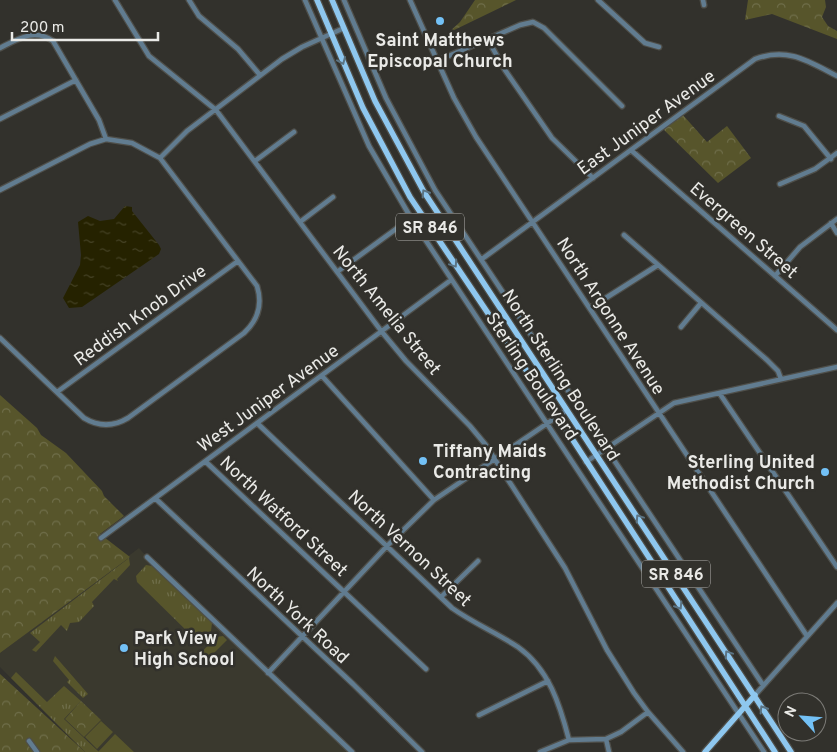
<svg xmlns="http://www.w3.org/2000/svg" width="837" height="752" font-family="Overpass,sans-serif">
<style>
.built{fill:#3a392e}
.grass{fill:url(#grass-tufts)}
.forest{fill:url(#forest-crowns)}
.pitch{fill:#57552b}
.water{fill:url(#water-ripples)}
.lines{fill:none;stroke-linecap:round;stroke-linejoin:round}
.minor-casing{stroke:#4f4f4a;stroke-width:7}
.major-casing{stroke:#4f4f4a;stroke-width:8}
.minor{stroke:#617c90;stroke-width:4.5}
.major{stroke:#8ec7ef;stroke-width:5.5}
.oneway{stroke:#5b7484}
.poi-dot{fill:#73c1f6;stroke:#32312c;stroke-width:2}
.labels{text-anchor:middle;stroke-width:5;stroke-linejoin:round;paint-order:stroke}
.shield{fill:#32312c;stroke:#b3b2af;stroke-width:1}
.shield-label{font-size:16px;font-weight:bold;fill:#eaeae7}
.poi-label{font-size:18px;font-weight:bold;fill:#eaeae7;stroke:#32312c;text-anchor:start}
.street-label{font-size:18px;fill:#eaeae7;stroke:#32312c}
</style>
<defs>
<pattern id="grass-tufts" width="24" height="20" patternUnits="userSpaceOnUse" patternTransform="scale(1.25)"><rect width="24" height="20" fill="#57552b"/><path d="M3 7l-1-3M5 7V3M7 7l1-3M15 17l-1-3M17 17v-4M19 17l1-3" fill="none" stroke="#6f6e4a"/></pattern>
<pattern id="forest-crowns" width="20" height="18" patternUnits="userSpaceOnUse" patternTransform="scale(1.25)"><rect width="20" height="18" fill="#57552b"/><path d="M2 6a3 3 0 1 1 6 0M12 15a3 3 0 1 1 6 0" fill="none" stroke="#6f6e4a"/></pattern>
<pattern id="water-ripples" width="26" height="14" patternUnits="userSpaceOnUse" patternTransform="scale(1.25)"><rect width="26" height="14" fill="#252200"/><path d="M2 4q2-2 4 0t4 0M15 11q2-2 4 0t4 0" fill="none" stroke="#454225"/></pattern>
</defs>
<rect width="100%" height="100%" fill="#32312c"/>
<path class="built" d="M139,548L147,557L352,752H86L62,730L0,667V653Z"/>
<path class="grass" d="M129,558L130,565L117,579L118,581L114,579L92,602L94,606L79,622L70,623L67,631L61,625L36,652L32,650L40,642L30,633Z
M146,565L152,566L212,623L211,631L203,639L194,638L137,582L136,576Z
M223,636L227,640L202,665L197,660V657L216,637Z
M55,656L88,694L83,698L67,682L69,680L53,661Z
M16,672L47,702L64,686L81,701L64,719L99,752H85L11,678Z"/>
<path class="forest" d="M475,0H516L448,33L460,22Z
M748,0H825L826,7L822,17L828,26L837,31V39L772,14L745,20Z
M682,114L707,142L727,126L751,158L718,183L662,128Z
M0,395L37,428L41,435L66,453L102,491L104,496L124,516L100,534L130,557L0,653Z
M0,674L85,752H0Z
M81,701L101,720L84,737L65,719Z"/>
<path class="pitch" d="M101,721L113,732L97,749L85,737Z
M115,734L134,752H98Z"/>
<path class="water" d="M125,206L132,207V211L159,245L161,249L159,254L82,307L69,308L63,298L80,265L81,255L78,222L88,216L100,221L114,219Z"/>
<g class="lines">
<g class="minor-casing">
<path id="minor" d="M115,0L149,56L216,110L382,332L406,361L470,426L485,444L565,568L607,650L634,693L648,712L683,752
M189,0L199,16L238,49L260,75
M305,0L369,146L411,218L764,752
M344,0L386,98L435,190L763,685
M410,0L454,98L476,137L807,636
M598,0L645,43L659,47
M703,0L704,5
M488,40L505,70L552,138L593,178
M0,48C18,39 34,28 53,41L99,120L106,139
M437,61L520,25L533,22L544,28L622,106
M779,116L804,126L831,159
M0,119L76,80
M632,151L837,330
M160,158L187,131L282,59L302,47L344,28
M255,161L294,132
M780,184L815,169L837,153
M0,190L90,144L106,139L132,143L160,158L257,286C263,305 258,320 244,333L128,418C113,427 99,427 84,418L0,338
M300,222L333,197
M831,223L837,233
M624,235L767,360L778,371L781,379
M482,259L755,59C788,47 808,61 837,76
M337,272L411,218
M775,276L800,247L837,219
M590,308L658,265
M681,327L701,303
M322,376L434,500
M57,392L238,261
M720,394L837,567
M257,423L452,608C473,623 497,633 518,647C549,669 560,705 569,740
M206,462L426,669
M586,462L674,403L837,367
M156,499L353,684L422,752
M101,538L451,280
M147,557L352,752
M441,597L478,561
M268,673L387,546L434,500L567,410
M755,695L837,603
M479,715L548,681
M606,739L609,752
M29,741L37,752
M540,752L569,740L606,739L621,732L648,712"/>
</g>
<g class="major-casing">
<path id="major" d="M317,0L363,108L410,197L569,434L775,752
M332,0L375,101L424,192L791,752
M705,752L755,695"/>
</g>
<use href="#minor" class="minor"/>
<use href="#major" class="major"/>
</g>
<defs><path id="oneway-chevron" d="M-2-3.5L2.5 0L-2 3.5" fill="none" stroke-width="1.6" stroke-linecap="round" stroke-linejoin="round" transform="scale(1.25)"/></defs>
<g class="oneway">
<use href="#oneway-chevron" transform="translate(342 61) rotate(67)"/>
<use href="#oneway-chevron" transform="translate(425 193) rotate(-122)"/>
<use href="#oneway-chevron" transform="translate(454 264) rotate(56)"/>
<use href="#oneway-chevron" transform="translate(639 518) rotate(-124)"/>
<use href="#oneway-chevron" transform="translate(679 606) rotate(57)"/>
<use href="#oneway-chevron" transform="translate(728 654) rotate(-124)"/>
<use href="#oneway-chevron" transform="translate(763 709) rotate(-122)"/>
</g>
<g class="poi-dot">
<circle cx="440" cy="21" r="5"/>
<circle cx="423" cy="461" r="5"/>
<circle cx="825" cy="472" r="5"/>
<circle cx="124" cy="648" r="5"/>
</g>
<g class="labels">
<g class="shield">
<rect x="396" y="213.5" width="68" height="27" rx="4"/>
<rect x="642" y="560.5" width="68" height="27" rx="4"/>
</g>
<g class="shield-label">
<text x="430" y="233">SR 846</text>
<text x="676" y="580">SR 846</text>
</g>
<g class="poi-label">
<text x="440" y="46" text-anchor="middle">Saint Matthews<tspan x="440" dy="21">Episcopal Church</tspan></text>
<text x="433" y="457">Tiffany Maids<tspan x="433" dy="21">Contracting</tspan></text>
<text x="815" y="468" text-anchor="end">Sterling United<tspan x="815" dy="21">Methodist Church</tspan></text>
<text x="134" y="644">Park View<tspan x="134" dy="21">High School</tspan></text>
</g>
<g class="street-label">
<text transform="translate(646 122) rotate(-36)" y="6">East Juniper Avenue</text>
<text transform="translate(744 230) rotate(41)" y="6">Evergreen Street</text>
<text transform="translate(387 310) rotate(51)" y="6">North Amelia Street</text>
<text transform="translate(140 315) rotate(-36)" y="6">Reddish Knob Drive</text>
<text transform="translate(611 316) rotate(57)" y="6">North Argonne Avenue</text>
<text transform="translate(561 375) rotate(57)" y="6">North Sterling Boulevard</text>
<text transform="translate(532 376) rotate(56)" y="6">Sterling Boulevard</text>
<text transform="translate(268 398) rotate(-36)" y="6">West Juniper Avenue</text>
<text transform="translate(284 516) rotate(43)" y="6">North Watford Street</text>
<text transform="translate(410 548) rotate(43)" y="6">North Vernon Street</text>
<text transform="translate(298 615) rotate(43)" y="6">North York Road</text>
</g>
</g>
<g transform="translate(802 717) rotate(296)"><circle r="24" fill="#32312c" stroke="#7c7b77"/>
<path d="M0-4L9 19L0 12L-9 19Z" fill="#73c1f6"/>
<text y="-8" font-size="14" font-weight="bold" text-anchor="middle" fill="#eaeae7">N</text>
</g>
<path d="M12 32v8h146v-8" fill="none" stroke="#eaeae7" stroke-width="2.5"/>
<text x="20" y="32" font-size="15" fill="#eaeae7" stroke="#32312c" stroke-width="4" paint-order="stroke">200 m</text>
</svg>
